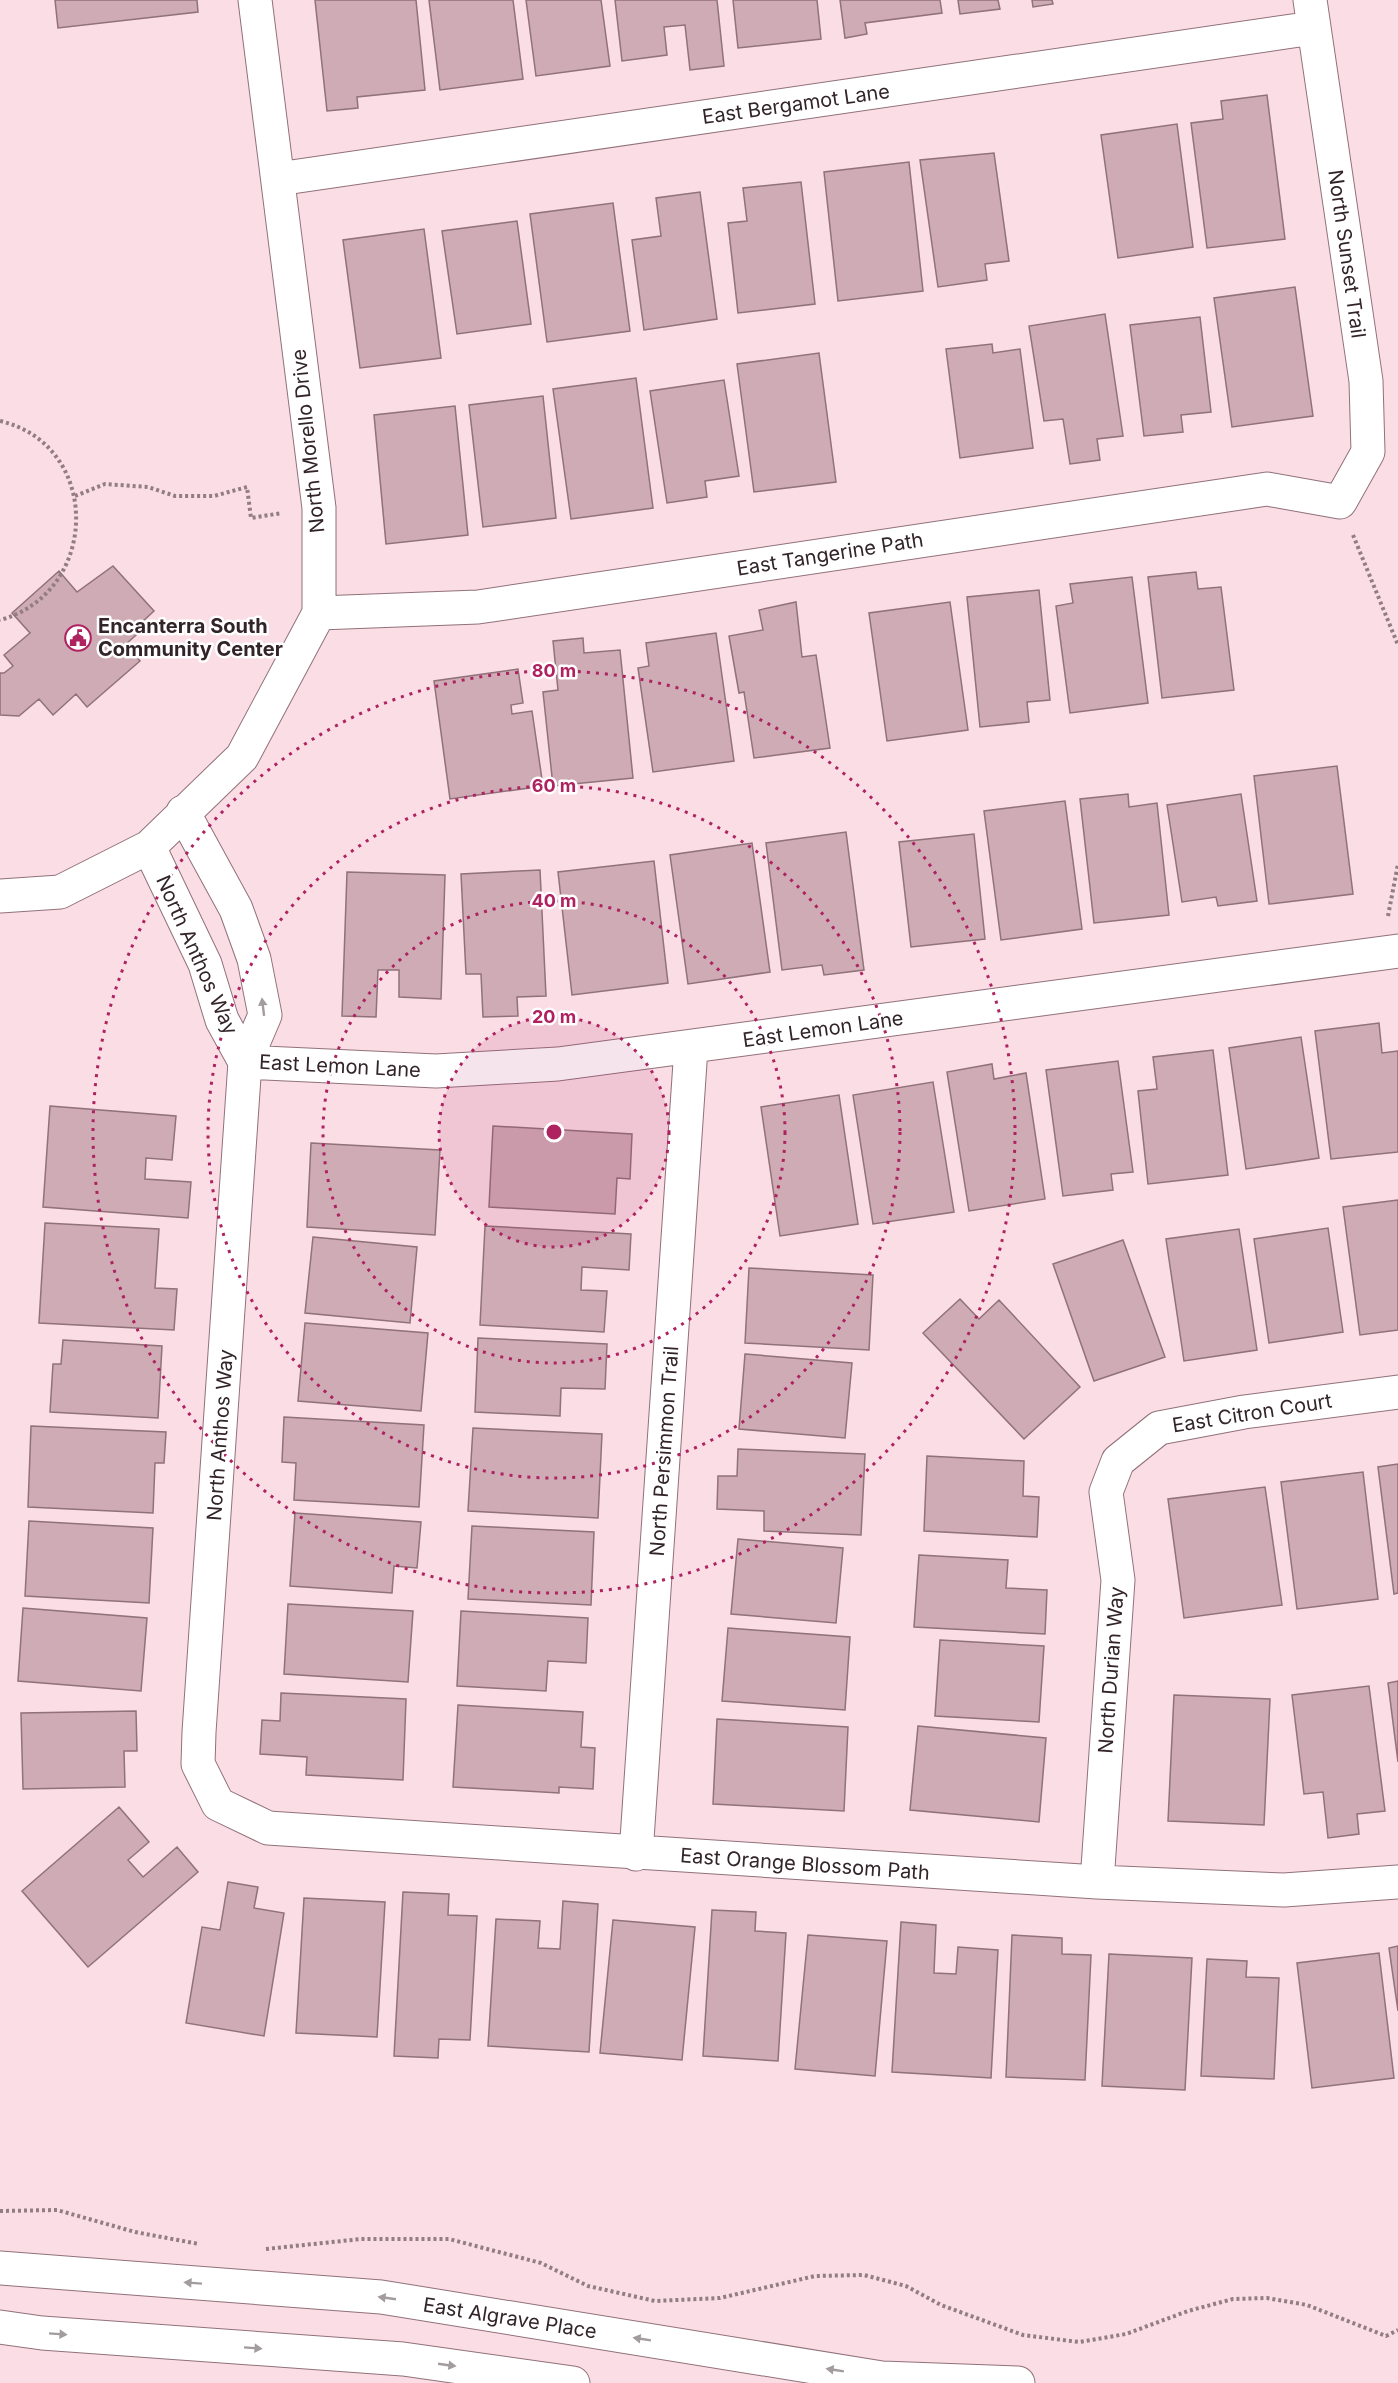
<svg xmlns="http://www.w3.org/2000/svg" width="1398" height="2383" font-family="Inter,sans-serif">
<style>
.building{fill:#ceabb5;stroke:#91717a;stroke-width:1.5}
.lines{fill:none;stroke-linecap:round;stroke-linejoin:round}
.street-casing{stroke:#91717a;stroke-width:35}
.path{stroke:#927d83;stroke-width:4;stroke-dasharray:3 3;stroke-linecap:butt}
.street{stroke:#fff;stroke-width:33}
.oneway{fill:#a39c9e}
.ring{fill:none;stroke:#ae2260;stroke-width:3;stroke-dasharray:3 6}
.labels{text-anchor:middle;stroke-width:5;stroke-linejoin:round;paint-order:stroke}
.street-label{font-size:20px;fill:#322428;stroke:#fff}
.poi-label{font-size:20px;font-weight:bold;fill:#322428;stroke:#fff;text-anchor:start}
.centre{fill:#ae2260;stroke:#fff;stroke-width:3}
.ring-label{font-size:18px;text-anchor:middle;font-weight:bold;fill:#ae2260;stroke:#fff;stroke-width:5;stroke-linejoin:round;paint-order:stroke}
</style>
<rect width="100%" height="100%" fill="#fadde5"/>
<path class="building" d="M55,0H197L198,12L58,28Z
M315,0H416L425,90L357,97L358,108L327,111Z
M429,0H513L523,79L440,90Z
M526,0H601L610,66L536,76Z
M615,0H717L724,66L690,70L685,25L664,27L667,55L622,61Z
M733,0H817L821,39L738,48Z
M840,0H940L942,13L865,23L867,34L845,38Z
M958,0H998L1000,9L960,14Z
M1032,0H1052L1053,4L1033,7Z
M1267,95L1285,239L1207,248L1191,123L1223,119L1221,101Z
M1177,124L1193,247L1118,258L1101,135Z
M994,153L1009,261L985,264L987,280L938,287L920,160Z
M909,162L923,291L838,301L824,172Z
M801,182L815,304L738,313L728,223L747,221L743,188Z
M700,192L717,319L644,330L632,240L661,236L656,198Z
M613,203L630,331L547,342L530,214Z
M517,221L531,324L457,334L442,231Z
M424,229L441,358L360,368L343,240Z
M1295,287L1313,416L1232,427L1214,298Z
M1105,314L1123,436L1097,439L1100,460L1070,464L1063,419L1044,421L1029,326Z
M1200,317L1211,412L1181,415L1183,432L1144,436L1130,325Z
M992,344L993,353L1020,349L1033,448L960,458L946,349Z
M819,353L836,482L754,492L737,364Z
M636,378L653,508L571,519L553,389Z
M724,380L739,476L705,481L707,497L667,503L650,391Z
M543,396L556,518L483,527L469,405Z
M455,406L468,535L386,544L374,415Z
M113,566L154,611L140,624L144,628L126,644L140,661L87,707L76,694L53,715L39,699L19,716L0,715V673H4L13,666L4,655L30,633L12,613L59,571L77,592Z
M1196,572L1198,589L1221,587L1234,690L1162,698L1148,577Z
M1132,577L1148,703L1070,713L1056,606L1073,603L1070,584Z
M1039,590L1050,700L1027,702L1029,722L980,727L967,597Z
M796,602L802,657L816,655L830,748L754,758L744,692L739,693L729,636L763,630L759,610Z
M950,602L968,730L887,741L869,613Z
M716,633L734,761L653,772L638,668L649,666L646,643Z
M583,638L584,653L620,650L633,778L553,786L543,692L558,690L553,641Z
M518,669L523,703L511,705L512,714L532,711L543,786L450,799L434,681Z
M1337,766L1353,894L1269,904L1254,776Z
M1128,794L1129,807L1157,803L1169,915L1094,923L1080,799Z
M1241,794L1257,901L1218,906L1216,897L1182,902L1167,805Z
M1065,801L1082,929L1001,940L984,811Z
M846,832L864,970L824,975L822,965L782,970L766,843Z
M974,834L985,939L911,947L899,842Z
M752,843L770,972L688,984L670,855Z
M654,861L668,983L572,995L558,872Z
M540,870L546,996L517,997L518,1016L483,1017L481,974H466L461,874Z
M347,872L445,875L441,999L399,997V970H378L376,1017L342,1016Z
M1379,1023L1382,1053L1398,1051V1152L1331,1159L1315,1031Z
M1301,1037L1319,1158L1246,1169L1229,1048Z
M1213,1050L1228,1175L1148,1184L1138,1091L1157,1089L1153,1057Z
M1118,1061L1133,1172L1111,1174L1113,1190L1063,1196L1046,1070Z
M992,1064L994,1079L1026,1073L1045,1199L969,1211L947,1072Z
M933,1082L954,1212L873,1224L853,1095Z
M839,1095L858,1224L780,1236L761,1107Z
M50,1106L176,1116L172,1160L146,1158L145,1179L191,1182L188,1218L43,1207Z
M493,1126L632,1134L630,1179L617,1178L615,1214L489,1207Z
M311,1143L440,1150L435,1235L307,1227Z
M1398,1200V1330L1360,1335L1343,1207Z
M45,1223L159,1229L155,1288L177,1289L174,1330L39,1323Z
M485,1226L631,1234L629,1270L582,1267L581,1290L607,1291L604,1332L480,1325Z
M1328,1228L1343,1332L1269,1343L1254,1239Z
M1239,1229L1257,1350L1184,1361L1166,1239Z
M313,1237L417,1247L410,1323L305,1313Z
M1123,1240L1165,1357L1094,1381L1053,1264Z
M749,1268L873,1275L869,1350L745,1343Z
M960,1299L979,1319L999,1300L1080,1387L1024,1439L923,1333Z
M305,1323L428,1333L421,1411L298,1401Z
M478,1338L607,1344L605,1389L561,1388L560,1416L475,1412Z
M63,1340L162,1346L158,1418L50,1412L53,1364H61Z
M745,1354L852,1363L845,1438L739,1429Z
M284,1417L424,1425L419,1507L294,1500L296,1463L282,1462Z
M31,1426L166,1432L164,1463H155L153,1513L28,1507Z
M473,1428L602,1434L598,1518L468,1511Z
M738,1449L865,1454L861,1535L764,1531V1511L717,1509L718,1476H737Z
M927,1456L1024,1461L1023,1496L1039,1497L1037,1537L924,1531Z
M1398,1464V1593L1394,1594L1378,1467Z
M1363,1472L1378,1599L1297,1609L1281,1482Z
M1265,1487L1282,1605L1184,1618L1168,1499Z
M295,1513L421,1522L417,1568L394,1566L392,1593L290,1586Z
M29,1521L153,1528L149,1603L25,1596Z
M472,1526L594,1532L591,1605L468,1599Z
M738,1539L843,1548L836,1623L731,1614Z
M919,1555L1008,1560L1006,1588L1047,1590L1045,1634L914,1627Z
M288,1604L413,1611L408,1682L284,1674Z
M23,1608L147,1618L141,1691L18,1681Z
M461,1611L588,1618L586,1663L548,1661L546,1691L457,1686Z
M728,1628L850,1637L845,1710L722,1701Z
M940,1640L1044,1646L1039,1722L935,1716Z
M1398,1681V1762L1388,1683Z
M1369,1686L1385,1811L1357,1814L1359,1834L1328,1838L1323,1792L1304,1794L1292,1695Z
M281,1693L406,1699L403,1780L306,1775L307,1757L260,1754L262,1720L280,1721Z
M1174,1695L1270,1699L1264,1825L1168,1821Z
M458,1705L583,1712L581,1747L595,1748L593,1789L559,1787V1793L453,1787Z
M136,1711L137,1751H124L125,1787L23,1789L21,1713Z
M717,1719L848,1727L844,1811L713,1804Z
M918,1726L1046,1738L1039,1822L910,1810Z
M119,1807L149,1842L128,1860L143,1877L177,1847L198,1872L88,1967L22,1891Z
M228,1882L258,1887L254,1908L284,1913L264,2036L186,2023L202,1927L220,1930Z
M403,1892L449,1894L448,1915L477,1916L470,2040L439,2039L438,2058L394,2056Z
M304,1898L385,1902L377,2037L296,2033Z
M563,1901L598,1904L589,2052L488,2046L496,1919L540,1921L538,1948L560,1949Z
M712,1910L756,1912L755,1931L786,1933L778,2061L703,2056Z
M613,1920L695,1927L682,2060L600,2053Z
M901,1922L936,1925L934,1973L956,1974L958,1947L998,1950L991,2078L892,2072Z
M808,1935L887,1941L875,2076L795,2069Z
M1012,1935L1062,1938V1954L1091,1955L1085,2080L1006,2077Z
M1398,1946V2011L1389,1948Z
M1379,1953L1394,2078L1312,2088L1297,1963Z
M1109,1954L1192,1958L1185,2090L1102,2086Z
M1207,1959L1247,1961L1246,1977L1279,1978L1274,2079L1201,2076Z"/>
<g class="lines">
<g class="street-casing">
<path id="street" d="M278,179L1313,28
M319,613L478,607L1267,489L1340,502L1368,452L1366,381L1310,0
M183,812L236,909L254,959L265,1015L245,1062L199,1732L198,1764L218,1804L268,1828L1097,1882L1284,1890L1398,1882
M149,847L205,964L222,1020L245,1062
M0,896L60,892L149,847L242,757L319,613V508L255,0
M245,1062L436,1071L558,1064L1398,951
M636,1854L691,1048
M1097,1882L1118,1580L1106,1492L1118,1461L1159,1428L1244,1412L1398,1392
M0,2268L381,2297L882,2378L1018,2383
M0,2327L42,2333L403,2359L573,2383"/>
</g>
<path class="path" d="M0,421C103,445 100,593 0,620
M75,496L105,484L148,487L175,496H214L247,487L251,518L282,513
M1353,535L1398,645
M1388,916L1398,864
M0,2211L57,2210L135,2232L199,2244
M266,2249L361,2239H449L541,2263L588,2286L655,2301L720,2298L815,2276L864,2275L906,2286L941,2305L1023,2335L1079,2342L1126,2334L1188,2311L1233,2299L1267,2298L1307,2305L1386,2336L1398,2330"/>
<use href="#street" class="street"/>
</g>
<defs><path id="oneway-solid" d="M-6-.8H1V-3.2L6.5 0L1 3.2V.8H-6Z" transform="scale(1.5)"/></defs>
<g class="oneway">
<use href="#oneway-solid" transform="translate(263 1007) rotate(-97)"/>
<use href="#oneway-solid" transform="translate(193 2283) rotate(-176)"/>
<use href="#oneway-solid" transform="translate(387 2298) rotate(-172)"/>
<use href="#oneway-solid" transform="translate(58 2334) rotate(4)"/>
<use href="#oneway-solid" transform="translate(642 2339) rotate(-171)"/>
<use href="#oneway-solid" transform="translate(253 2348) rotate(4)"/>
<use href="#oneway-solid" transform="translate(447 2365) rotate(8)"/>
<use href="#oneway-solid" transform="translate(835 2370) rotate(-171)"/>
</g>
<circle cx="554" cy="1132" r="115" fill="#ae2260" fill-opacity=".12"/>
<g class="ring">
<circle cx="554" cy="1132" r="115"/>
<circle cx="554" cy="1132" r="231"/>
<circle cx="554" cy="1132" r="346"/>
<circle cx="554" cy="1132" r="461"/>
</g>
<defs>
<g id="civic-ring" transform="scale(1.35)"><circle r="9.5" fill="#fff" stroke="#ae2260" stroke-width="1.5"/><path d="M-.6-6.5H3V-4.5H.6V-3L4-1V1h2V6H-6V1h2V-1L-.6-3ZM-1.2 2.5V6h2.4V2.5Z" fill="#ae2260"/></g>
</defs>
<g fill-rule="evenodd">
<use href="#civic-ring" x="78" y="638"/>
</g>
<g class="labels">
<g class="street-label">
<text transform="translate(796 104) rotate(-8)" y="7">East Bergamot Lane</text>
<text transform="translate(1347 254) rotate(82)" y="7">North Sunset Trail</text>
<text transform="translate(308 441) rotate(-96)" y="7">North Morello Drive</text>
<text transform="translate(830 554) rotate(-9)" y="7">East Tangerine Path</text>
<text transform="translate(197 955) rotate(66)" y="7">North Anthos Way</text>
<text transform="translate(823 1029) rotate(-8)" y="7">East Lemon Lane</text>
<text transform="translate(340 1066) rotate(3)" y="7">East Lemon Lane</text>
<text transform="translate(1252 1413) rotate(-9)" y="7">East Citron Court</text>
<text transform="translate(220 1435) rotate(-86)" y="7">North Anthos Way</text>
<text transform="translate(664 1451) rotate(-86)" y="7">North Persimmon Trail</text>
<text transform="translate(1111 1670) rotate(-86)" y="7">North Durian Way</text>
<text transform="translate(805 1864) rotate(4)" y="7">East Orange Blossom Path</text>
<text transform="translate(510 2318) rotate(9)" y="7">East Algrave Place</text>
</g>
<g class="poi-label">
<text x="98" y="633">Encanterra South<tspan x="98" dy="23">Community Center</tspan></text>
</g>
</g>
<circle cx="554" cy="1132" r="9" class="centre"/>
<g class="ring-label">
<text x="554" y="677">80 m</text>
<text x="554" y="792">60 m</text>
<text x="554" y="907">40 m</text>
<text x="554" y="1023">20 m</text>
</g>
</svg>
